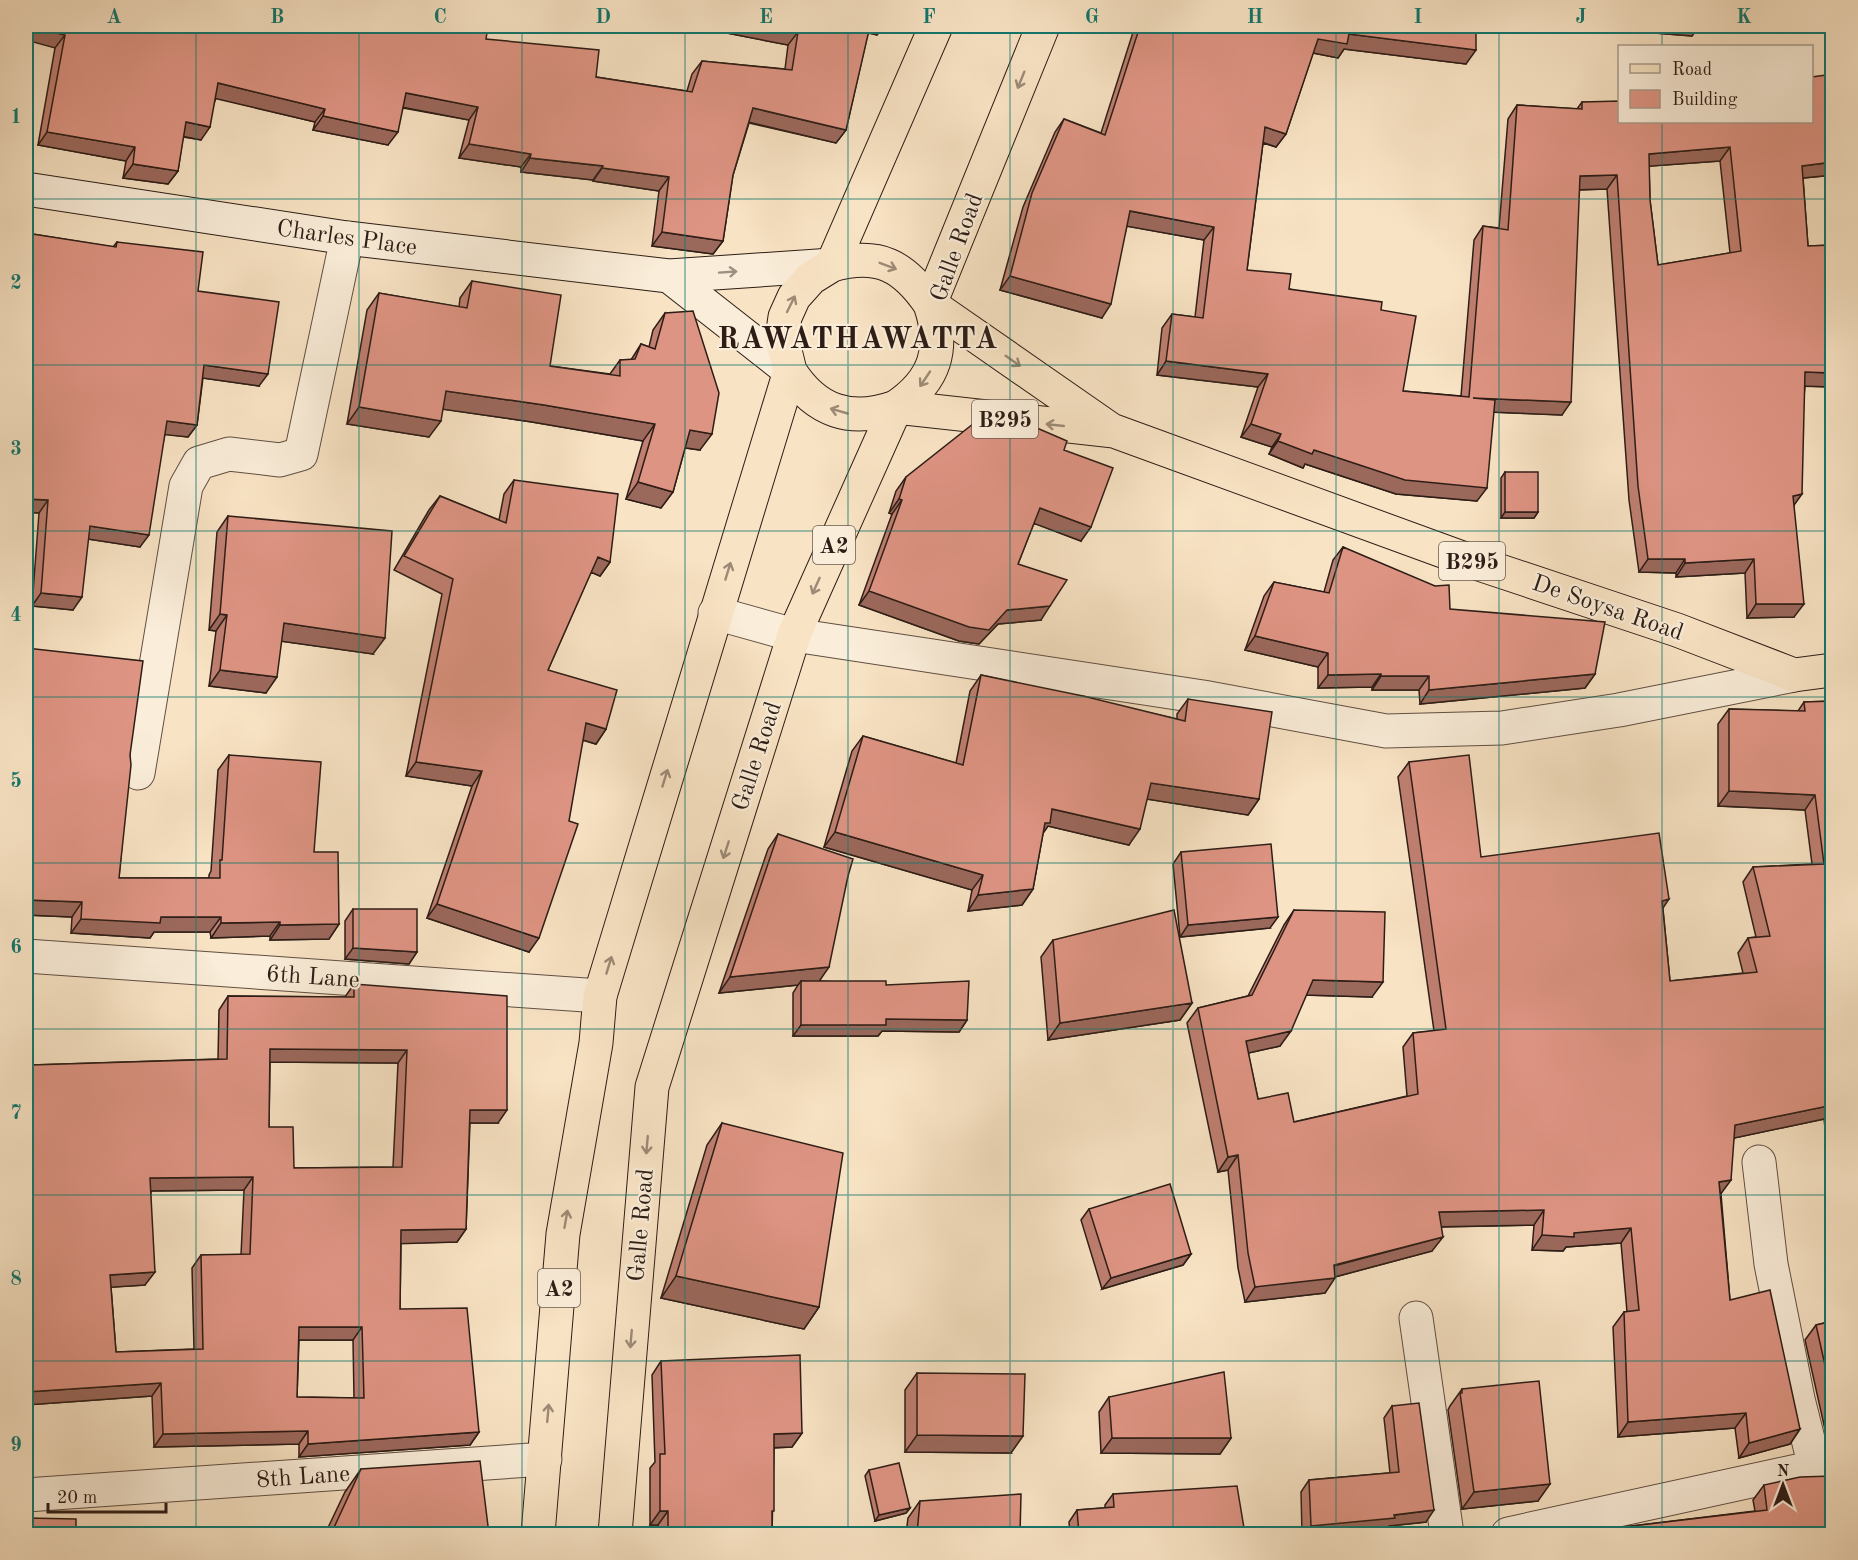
<svg xmlns="http://www.w3.org/2000/svg" width="1858" height="1560" font-family="'Old Standard TT',serif">
<style>
.lines{fill:none;stroke-linecap:round;stroke-linejoin:round}
.street-casing{stroke:#604e42;stroke-width:35}
.secondary-casing{stroke:#2d1d16;stroke-width:35}
.primary-casing{stroke:#2d1d16;stroke-width:35}
.highway-casing{stroke:#2d1d16;stroke-width:35}
.street{stroke:#faedd9;stroke-width:33}
.secondary{stroke:#faedd9;stroke-width:33}
.primary{stroke:#f8e3c4;stroke-width:33}
.highway{stroke:#f8e3c4;stroke-width:33}
.wall{fill:#bf7f71;stroke:#2d1d16;stroke-width:1.5;fill-rule:evenodd}
.shaded-wall{fill:#9b685c;stroke:#2d1d16;stroke-width:1.5}
.building{fill:#de9483;stroke:#2d1d16;stroke-width:1.5;fill-rule:evenodd}
.oneway{stroke:#9d8a76}
.oneway2{stroke:#9e8f81}
.grid{fill:none;stroke:#0f766e;stroke-width:1.5;stroke-opacity:0.55}
.labels{text-anchor:middle;stroke-width:4.5;stroke-linejoin:round;paint-order:stroke}
.shield{fill:#faedd9;stroke:#6a5b50;stroke-width:1.5}
.shield-label{font-size:22px;font-weight:bold;fill:#2d1d16}
.street-label{font-size:24px;fill:#2d1d16;stroke:#faedd9}
.district-label{font-size:30px;font-weight:bold;letter-spacing:1.5px;fill:#2d1d16;stroke:#faedd9}
.neatline{fill:none;stroke:#0f766e;stroke-width:2}
.grid-label{font-size:20px;text-anchor:middle;font-weight:bold;fill:#0f766e}
</style>
<rect width="100%" height="100%" fill="#f8e3c4"/>
<filter id="stains"><feTurbulence type="fractalNoise" baseFrequency=".00333" numOctaves="4"/><feColorMatrix values="0 0 0 0 .2 0 0 0 0 .09 0 0 0 0 .02 0 0 0 .5 -.17"/></filter>
<radialGradient id="worn" r=".72"><stop offset=".6" stop-color="#630" stop-opacity="0"/><stop offset="1" stop-color="#630" stop-opacity=".3"/></radialGradient>
<g class="lines">
<g class="street-casing">
<path id="street" d="M715,613L794,635L1203,697L1386,731L1502,728L1619,710L1794,675
M138,773L186,486L199,463L229,454L280,460L301,454L347,238
M26,956L600,996
M1759,1162L1771,1264L1798,1399L1815,1467
M1416,1318L1447,1534
M26,1495L545,1459
M1508,1534L1815,1467L1832,1466"/>
</g>
<g class="secondary-casing">
<path id="secondary" d="M26,189L347,238L669,276L832,265
M669,276L790,371"/>
</g>
<g class="primary-casing">
<path id="primary" d="M930,304L1110,429
M896,407L1114,431L1473,562L1677,630L1794,675L1832,670"/>
</g>
<g class="highway-casing">
<path id="highway" d="M832,265C879,252 904,266 930,304
M790,371C816,412 851,423 896,407
M538,1534L563,1234L596,1043L600,996L790,371L782,338L785,317L794,297L811,278L832,265L936,26
M615,1534L652,1087L794,635L896,407C936,380 945,348 930,304L1043,26"/>
</g>
<use href="#street" class="street"/>
<use href="#secondary" class="secondary"/>
<use href="#primary" class="primary"/>
<use href="#highway" class="highway"/>
</g>
<path class="wall" d="M26,26L486,39L596,77L687,91L692,74L702,61L785,69L788,45L691,26H884L877,35L868,33L846,130L836,143L749,123L733,175L723,241L713,254L652,246L659,191L593,181V180L521,172V167L459,158L469,120L403,108L388,145L313,130L315,122L216,98L201,140L183,137L178,171L168,184L123,178L126,161L38,145L55,48Z
M1135,26H1476L1466,64L1344,49L1338,58L1313,53L1286,134L1276,147L1263,143L1247,270L1289,289L1381,310L1403,391L1461,396L1474,240L1483,226L1499,228L1508,119L1517,105L1577,109L1582,102L1812,122L1833,175L1803,178L1808,246L1833,245V387L1805,386L1794,506V617L1747,618L1745,573L1676,577V573L1639,572L1629,500L1607,189L1579,190L1562,415L1493,412L1477,501L1396,494L1305,464L1303,468L1269,454L1272,447L1241,437L1258,387L1157,375L1162,328L1172,314L1195,317L1204,240L1127,226L1102,318L1000,290L1023,207L1055,132L1064,119L1101,133ZM1720,161L1730,253L1658,265L1650,200L1649,166Z
M1643,26H1699L1692,36L1643,32Z
M26,233L113,247L117,242L198,291L259,386L203,378L197,425L188,437L165,434L140,547L88,539L73,610L32,606L39,513L26,512Z
M472,281L550,366L610,374L620,360H631L641,344L649,347L653,330L665,313L700,450L685,448L673,492L661,508L626,499L643,441L532,422L443,409L429,437L347,424L367,310L379,293L459,307L460,298Z
M1064,450L1081,541L1034,523L1018,564L1041,620L998,624L979,644L959,641L859,605L892,514L889,513L896,491L906,477Z
M1505,472L1538,512L1534,518H1501V478Z
M514,480L610,562L600,576L591,572L548,670L606,729L596,744L583,740L529,952L427,918L472,786L406,776L442,594L394,570L429,510L440,496L499,520L504,494Z
M228,516L373,654L281,641L266,693L209,686L216,631L209,630L217,532Z
M1343,547L1450,609L1595,674L1585,688L1420,704L1419,690H1372V687L1318,688V667L1245,650L1264,596L1274,582L1324,592L1333,560Z
M26,648L130,755L119,878H209V875L211,871L218,770L229,755L314,852L339,924L329,939L270,940V936L211,938L210,932H154L150,938L71,933L72,917L26,915Z
M981,675L1177,719V714L1188,699L1259,799L1248,815L1147,799L1129,845L1048,826L1043,833L1033,889L1022,905L968,911L972,890L824,847L852,751L863,736L956,763L970,691Z
M1833,701V1200L1824,1119L1734,1138L1721,1194L1730,1300L1800,1429L1790,1444L1739,1458L1735,1428L1618,1437L1613,1327L1624,1312H1627L1621,1243L1566,1247L1563,1251L1532,1250L1534,1225L1441,1227L1432,1251L1335,1277L1325,1293L1245,1302L1238,1268L1228,1170L1218,1172L1187,1023L1198,1008L1248,996L1284,925L1294,910L1372,997L1306,995L1280,1046L1248,1053L1258,1099L1294,1122L1407,1096L1403,1047L1413,1033L1434,1031L1398,777L1409,762L1481,857L1663,909L1670,981L1743,973L1738,953L1748,938L1756,937L1743,882L1753,867L1812,864L1805,810L1718,806V724L1729,709L1798,711L1804,702Z
M778,834L848,876L820,981L886,985L967,1020L959,1032L882,1031L878,1036H793V993L798,985L719,993L768,849Z
M1181,852L1270,928L1180,937L1173,864Z
M353,909L417,952L409,964L345,959V921Z
M1053,940L1192,1003L1180,1020L1048,1040L1041,957Z
M354,984L498,1123H470L466,1229L457,1242L401,1243L400,1309L479,1432L470,1445L299,1457V1444L154,1447L152,1396L26,1405V989L29,1045L31,1065L218,1059L219,1010L228,996L345,997ZM270,1062L398,1063L393,1167L294,1168L269,1127ZM244,1190L241,1255H201L192,1268L194,1349L116,1352L111,1287L145,1285L151,1191ZM299,1340H353L354,1398L297,1397Z
M722,1123L819,1307L804,1329L661,1298L707,1145Z
M1089,1209L1191,1254L1183,1265L1102,1289L1081,1220Z
M1833,1321V1432L1826,1434L1805,1340L1816,1325Z
M661,1361L802,1433L792,1447L774,1448L772,1534H658V1525H650V1468L655,1462L652,1375Z
M917,1373L1011,1453L905,1452V1390Z
M1462,1389L1538,1501L1462,1509L1448,1410L1450,1406Z
M1109,1397L1231,1438L1220,1454L1101,1453L1099,1412Z
M1392,1406L1426,1522L1389,1526L1387,1530L1336,1534H1302L1301,1492L1309,1480L1390,1473L1384,1418Z
M361,1469L489,1534H325L345,1492Z
M869,1470L910,1508L906,1513L875,1521L865,1476Z
M1764,1485L1833,1534H1611L1615,1528L1755,1511L1753,1500Z
M1113,1494L1245,1534H1070L1069,1522L1077,1510L1105,1508V1505Z
M920,1501L1020,1534H906L908,1518Z"/>
<path class="shaded-wall" d="M26,26H29L65,35L55,48L26,40Z
M691,26H767L798,32L788,45Z
M866,26H884L877,35L862,31Z
M1648,26H1699L1692,36L1643,32Z
M1762,26H1833V27L1759,29Z
M1349,34L1476,50L1466,64L1344,49L1338,58L1308,52L1318,39Z
M218,83L325,109L315,122L209,97Z
M406,93L478,107L469,120L396,106Z
M753,108L846,130L836,143L744,121Z
M323,116L398,132L388,145L313,130Z
M186,122L210,127L201,140L176,135Z
M1265,127L1286,134L1276,147L1256,140Z
M47,132L135,147L126,161L38,145Z
M469,144L531,154L521,167L459,158Z
M1730,147L1720,161L1639,167L1649,154Z
M530,158L603,166L593,180L521,172Z
M1833,162V175L1793,179L1802,166Z
M133,164L178,171L168,184L123,178Z
M602,168L669,177L659,191L593,181Z
M1617,175L1607,189L1570,190L1580,176Z
M1130,211L1214,227L1204,240L1120,225Z
M662,232L723,241L713,254L652,246Z
M1010,276L1111,304L1102,318L1000,290Z
M1166,361L1268,374L1258,387L1157,375Z
M204,365L268,374L259,386L195,377Z
M1805,372L1833,373V387L1796,386Z
M446,391L544,405L655,424L643,441L532,422L434,408Z
M1473,398L1571,402L1562,415L1463,411Z
M359,407L441,421L429,437L347,424Z
M167,421L197,425L188,437L158,434Z
M1251,424L1281,434L1272,447L1241,437Z
M690,430L712,434L700,450L679,447Z
M1278,441L1314,450L1487,488L1477,501L1396,494L1305,464L1303,468L1269,454Z
M638,482L673,492L661,508L626,499Z
M1802,494L1792,508L1793,496Z
M26,499L48,500L39,513L26,512Z
M899,499L902,500L892,514L889,513Z
M1040,508L1091,527L1081,541L1030,522Z
M1505,512H1538L1534,518H1501Z
M90,526L149,535L140,547L81,538Z
M598,557L610,562L600,576L588,571Z
M1648,559H1685L1676,573L1639,572Z
M1754,559L1745,573L1676,577L1685,563Z
M869,591L1007,610L1050,606L1041,620L998,624L979,644L959,641L859,605Z
M41,593L82,597L73,610L32,606Z
M1756,604H1804L1794,617L1747,618Z
M220,614L227,615L216,631L209,630Z
M284,623L385,638L373,654L272,640Z
M1255,636L1328,653L1318,667L1245,650Z
M220,670L277,677L266,693L209,686Z
M1381,674L1372,687L1318,688L1328,675Z
M1595,674L1585,688L1420,704L1429,690Z
M1381,676H1429L1419,690H1372Z
M586,723L606,729L596,744L576,738Z
M416,762L482,771L472,786L406,776Z
M1151,783L1259,799L1248,815L1140,798Z
M1729,791L1815,795L1805,810L1718,806Z
M1052,809L1140,829L1129,845L1048,826L1039,839L1034,838Z
M835,832L983,875L972,890L824,847Z
M1033,889L1022,905L968,911L978,895Z
M1669,899L1659,914L1662,901Z
M26,900L82,902L72,917L26,915Z
M437,904L539,938L529,952L427,918Z
M161,917H221L210,932H154L150,938L71,933L81,919Z
M1278,917L1270,928L1180,937L1188,925Z
M280,922L270,936L211,938L221,923Z
M339,924L329,939L270,940L280,925Z
M353,948L417,952L409,964L345,959Z
M829,967L818,983L801,981L798,985L719,993L730,977Z
M1313,980L1383,982L1372,997L1302,995Z
M1192,1003L1180,1020L1048,1040L1060,1023Z
M886,1019L967,1020L959,1032L882,1031L878,1036H793L801,1025Z
M1291,1031L1280,1046L1235,1056L1246,1041Z
M270,1049L407,1050L398,1063L261,1062Z
M1833,1105V1107L1824,1119L1725,1140L1735,1125Z
M470,1110H507L498,1123H461Z
M1238,1155L1228,1170L1218,1172L1228,1157Z
M253,1177L244,1190L141,1191L150,1178Z
M1731,1180L1720,1195L1719,1182Z
M1544,1210L1534,1225L1429,1227L1439,1212Z
M1631,1228L1621,1243L1566,1247L1563,1251L1532,1250L1542,1235Z
M466,1229L457,1242L392,1244L401,1230Z
M1443,1237L1432,1251L1327,1279L1335,1278L1325,1293L1245,1302L1255,1287Z
M1191,1254L1183,1265L1102,1289L1111,1278Z
M155,1272L145,1285L101,1288L110,1275Z
M676,1276L819,1307L804,1329L661,1298Z
M299,1327H362L353,1340H290Z
M161,1383L152,1396L26,1405V1392Z
M1746,1413L1735,1428L1618,1437L1628,1422Z
M1833,1425V1432L1826,1434Z
M1800,1429L1790,1444L1739,1458L1749,1443Z
M308,1431L299,1444L154,1447L163,1434Z
M479,1432L470,1445L299,1457L308,1444Z
M802,1433L792,1447L764,1448L774,1434Z
M917,1435L1023,1436L1011,1453L905,1452Z
M1112,1438H1231L1220,1454L1101,1453Z
M1550,1484L1538,1501L1462,1509L1474,1492Z
M910,1508L906,1513L875,1521L879,1515Z
M1434,1510L1426,1522L1389,1526L1387,1530L1336,1534H1305L1311,1526Z
M660,1511H668L658,1525H650Z"/>
<path class="building" d="M29,26H488L486,39L599,50L596,77L692,92L702,61L792,70L798,32L767,26H870L846,130L753,108L733,175L723,241L662,232L669,177L602,168L603,166L530,158L531,154L469,144L478,107L406,93L398,132L323,116L325,109L218,83L210,127L186,122L178,171L133,164L135,147L47,132L65,35Z
M1140,26H1476V50L1349,34L1347,44L1318,39L1286,134L1265,127L1247,270L1291,274L1289,289L1382,302L1381,310L1416,316L1403,391L1469,397L1483,226L1508,230L1517,105L1582,109V102L1620,101V122H1812V77L1833,74V162L1802,166L1808,246L1833,245V373L1805,372L1802,494L1793,496L1804,604H1756L1754,559L1685,563V559H1648L1638,486L1617,175L1580,176L1571,402L1473,398L1495,400L1487,488L1405,480L1314,450L1312,454L1278,441L1281,434L1251,424L1268,374L1166,361L1172,314L1203,318L1214,227L1130,211L1111,304L1010,276L1032,193L1064,119L1105,135ZM1730,147L1741,251L1658,265L1650,200L1649,154Z
M26,233L116,247L117,242L203,252L198,291L279,302L268,374L204,365L197,425L167,421L149,535L90,526L82,597L41,593L48,500L26,499Z
M472,281L561,295L550,366L620,376V360L635,359L641,344L655,349L665,313L693,311L719,393L712,434L690,430L673,492L638,482L655,424L544,405L446,391L441,421L359,407L379,293L467,308Z
M978,420L1030,425L1067,441L1064,450L1113,468L1091,527L1040,508L1018,564L1067,580L1050,606L1007,610L989,630L969,627L869,591L902,500L899,499L906,477Z
M1505,472H1538V512H1505Z
M514,480L618,494L610,562L598,557L548,670L617,690L606,729L586,723L569,821L578,824L539,938L437,904L482,771L416,762L453,579L404,556L440,496L506,523Z
M228,516L392,531L385,638L284,623L277,677L220,670L227,615L220,614Z
M1343,547L1435,586L1449,585L1450,609L1605,622L1595,674L1429,690V676H1381V674L1328,675V653L1255,636L1274,582L1329,593Z
M26,648L143,661L130,755L131,765L119,878H220V860H222L229,755L321,762L314,852H338L339,924L280,925V922L221,923V917H161L160,923L81,919L82,902L26,900Z
M981,675L1083,696L1185,721L1188,699L1272,712L1259,799L1151,783L1140,829L1052,809L1050,823H1045L1033,889L978,895L983,875L835,832L863,736L963,765Z
M1833,701V1105L1735,1125L1731,1180L1719,1182L1730,1300L1770,1290L1800,1429L1749,1443L1746,1413L1628,1422L1624,1312L1639,1310L1631,1228L1574,1233V1237L1542,1235L1544,1210L1439,1212L1443,1237L1334,1265L1335,1278L1255,1287L1248,1253L1238,1155L1228,1157L1198,1008L1252,995L1294,910L1385,912L1383,982L1313,980L1291,1031L1246,1041L1258,1099L1288,1093L1294,1122L1418,1094L1413,1033L1446,1029L1409,762L1469,755L1481,857L1659,833L1669,899L1662,901L1670,981L1757,972L1748,938L1770,936L1753,867L1824,864L1815,795L1729,791V709L1805,711L1804,702Z
M778,834L853,859L848,876L829,967L730,977Z
M1271,844L1278,917L1188,925L1181,852Z
M353,909H417V952L353,948Z
M1174,910L1192,1003L1060,1023L1053,940Z
M801,981H886V985L969,981L967,1020L886,1019V1025H801Z
M354,984L507,996V1110H470L466,1229L401,1230L400,1309L467,1308L479,1432L308,1444V1431L163,1434L161,1383L26,1392V989H29V1045H31V1065L227,1059L228,996L354,997ZM270,1049L407,1050L402,1167L294,1168L293,1127H269ZM253,1177L250,1254L201,1255L203,1349L116,1352L110,1275L155,1272L150,1178ZM299,1327H362L364,1398L297,1397Z
M722,1123L843,1153L819,1307L676,1276Z
M1170,1184L1191,1254L1111,1278L1089,1209Z
M1833,1321V1401L1816,1325Z
M800,1355L802,1433L774,1434V1511H772V1534H668V1511H660V1454H665L661,1361Z
M1224,1372L1231,1438H1112L1109,1397Z
M917,1373L1025,1374L1023,1436L917,1435Z
M1539,1381L1550,1484L1474,1492L1460,1393H1462V1389Z
M1419,1403L1434,1510L1394,1515L1395,1518L1311,1526L1309,1480L1399,1472L1392,1406Z
M480,1461L489,1534H331L361,1469Z
M899,1463L910,1508L879,1515L869,1470Z
M1833,1476V1534H1617L1615,1528L1767,1510L1764,1485L1800,1477Z
M1237,1486L1245,1534H1079L1077,1510L1114,1507L1113,1494Z
M1021,1494L1020,1534H917L920,1501Z
M26,1518L76,1519V1534H26Z"/>
<defs><path id="oneway-shaft" d="M-6 0H5M1.5-3L5.5 0L1.5 3" fill="none" stroke-width="1.6" stroke-linecap="round" stroke-linejoin="round" transform="scale(1.5)"/></defs>
<g class="oneway">
<use href="#oneway-shaft" transform="translate(1021 80) rotate(112)"/>
<use href="#oneway-shaft" transform="translate(888 266) rotate(21)"/>
<use href="#oneway-shaft" transform="translate(791 304) rotate(-64)"/>
<use href="#oneway-shaft" transform="translate(1013 361) rotate(35)"/>
<use href="#oneway-shaft" transform="translate(925 379) rotate(124)"/>
<use href="#oneway-shaft" transform="translate(839 411) rotate(-164)"/>
<use href="#oneway-shaft" transform="translate(1055 425) rotate(-174)"/>
<use href="#oneway-shaft" transform="translate(728 571) rotate(-73)"/>
<use href="#oneway-shaft" transform="translate(816 586) rotate(114)"/>
<use href="#oneway-shaft" transform="translate(665 778) rotate(-73)"/>
<use href="#oneway-shaft" transform="translate(726 850) rotate(108)"/>
<use href="#oneway-shaft" transform="translate(609 965) rotate(-73)"/>
<use href="#oneway-shaft" transform="translate(647 1145) rotate(95)"/>
<use href="#oneway-shaft" transform="translate(566 1219) rotate(-80)"/>
<use href="#oneway-shaft" transform="translate(631 1339) rotate(95)"/>
<use href="#oneway-shaft" transform="translate(548 1413) rotate(-85)"/>
</g>
<use class="oneway2" href="#oneway-shaft" transform="translate(728 272) rotate(-4)"/>
<path class="grid" d="M196,26V1534M359,26V1534M522,26V1534M685,26V1534M848,26V1534M1010,26V1534M1173,26V1534M1336,26V1534M1499,26V1534M1662,26V46M1662,122V1534M26,199H1832M26,365H1832M26,531H1832M26,697H1832M26,863H1832M26,1029H1832M26,1195H1832M26,1361H1832"/>
<g class="labels">
<g class="shield">
<rect x="972" y="400" width="66" height="38" rx="4.5"/>
<rect x="813" y="526" width="42" height="38" rx="4.5"/>
<rect x="1439" y="542" width="66" height="38" rx="4.5"/>
<rect x="538" y="1269" width="42" height="38" rx="4.5"/>
</g>
<g class="shield-label">
<text x="1005" y="427">B295</text>
<text x="834" y="553">A2</text>
<text x="1472" y="569">B295</text>
<text x="559" y="1296">A2</text>
</g>
<g class="street-label">
<text transform="translate(347 237) rotate(8)" y="8">Charles Place</text>
<text transform="translate(956 247) rotate(-70)" y="8">Galle Road</text>
<text transform="translate(1608 607) rotate(19)" y="8">De Soysa Road</text>
<text transform="translate(756 756) rotate(-72)" y="8">Galle Road</text>
<text transform="translate(313 976) rotate(4)" y="8">6th Lane</text>
<text transform="translate(640 1225) rotate(-85)" y="8">Galle Road</text>
<text transform="translate(303 1476) rotate(-4)" y="8">8th Lane</text>
</g>
<g class="district-label">
<text x="858" y="348">RAWATHAWATTA</text>
</g>
</g>
<rect width="1858" height="1560" fill="none" stroke="#f8e3c4" stroke-width="66"/>
<rect x="1618" y="45" width="195" height="78" fill="#faedd9" stroke="#a89a8b" stroke-width="1.5"/>
<rect x="1630" y="64" width="30" height="9" fill="#f8e3c4" stroke="#a89a8b" stroke-width="1.5"/>
<text x="1672" y="75" font-size="18" fill="#2d1d16">Road</text>
<rect x="1630" y="90" width="30" height="18" fill="#de9483" stroke="#a89a8b" stroke-width="1.5"/>
<text x="1672" y="105" font-size="18" fill="#2d1d16">Building</text>
<g transform="translate(1783 1485)" stroke="#faedd9" stroke-width="4.5" paint-order="stroke">
<path d="M0-4.5L10 22L0 15L-10 22Z" fill="#2d1d16"/>
<text y="-9" font-size="16" font-weight="bold" text-anchor="middle" fill="#2d1d16">N</text>
</g>
<path d="M48 1503v9h118v-9" fill="none" stroke="#2d1d16" stroke-width="3"/>
<text x="57" y="1503" font-size="18" fill="#2d1d16" stroke="#faedd9" stroke-width="4.5" paint-order="stroke">20 m</text>
<rect x="33" y="33" width="1792" height="1494" class="neatline"/>
<g class="grid-label">
<text x="114" y="23">A</text>
<text x="277" y="23">B</text>
<text x="440" y="23">C</text>
<text x="603" y="23">D</text>
<text x="766" y="23">E</text>
<text x="929" y="23">F</text>
<text x="1092" y="23">G</text>
<text x="1255" y="23">H</text>
<text x="1418" y="23">I</text>
<text x="1581" y="23">J</text>
<text x="1744" y="23">K</text>
<text x="16" y="123">1</text>
<text x="16" y="289">2</text>
<text x="16" y="455">3</text>
<text x="16" y="621">4</text>
<text x="16" y="787">5</text>
<text x="16" y="953">6</text>
<text x="16" y="1119">7</text>
<text x="16" y="1285">8</text>
<text x="16" y="1451">9</text>
</g>
<rect width="100%" height="100%" filter="url(#stains)"/>
<rect width="100%" height="100%" fill="url(#worn)"/>
</svg>
